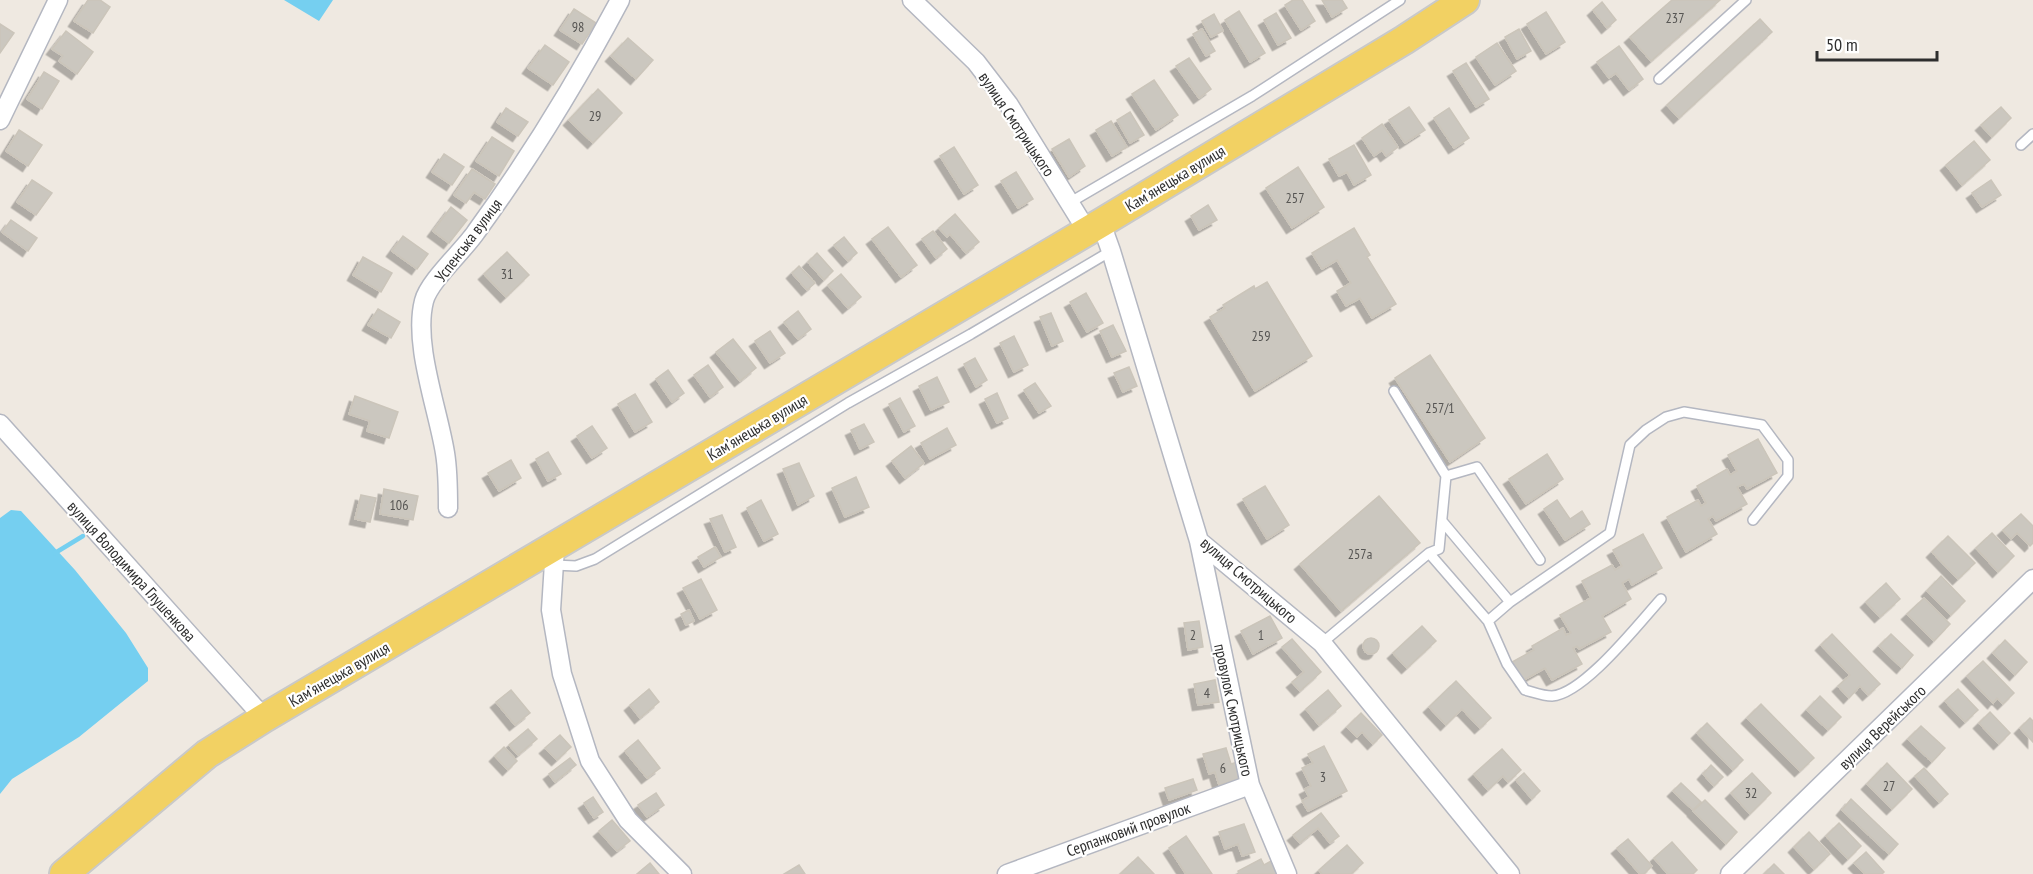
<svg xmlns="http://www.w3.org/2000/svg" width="2033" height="874" font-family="'PT Sans Narrow',sans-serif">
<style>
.water{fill:#75cff0}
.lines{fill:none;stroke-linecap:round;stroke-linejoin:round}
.stream{stroke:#75cff0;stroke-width:4.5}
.building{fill:#cbc7bf;stroke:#cbc5ba;stroke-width:1.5;filter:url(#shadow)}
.service-casing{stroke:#b4b7c1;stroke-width:12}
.minor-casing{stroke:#b4b7c1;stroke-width:21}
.primary-casing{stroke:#c9c9c9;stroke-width:32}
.service{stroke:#fff;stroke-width:9}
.minor{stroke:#fff;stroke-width:18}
.primary{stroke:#f2d163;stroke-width:28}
.labels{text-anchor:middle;stroke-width:4.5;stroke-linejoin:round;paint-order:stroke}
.number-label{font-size:14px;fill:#555452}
.street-label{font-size:16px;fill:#2e2e2e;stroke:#fff}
</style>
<defs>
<filter id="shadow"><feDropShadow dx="-5.5" dy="5.5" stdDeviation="0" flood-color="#0004"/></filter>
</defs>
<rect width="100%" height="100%" fill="#efe9e1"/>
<path class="water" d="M284,0H333L319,21Z
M11,510L21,511L75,570L126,633L148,668V681L79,737L12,779L0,794V518Z"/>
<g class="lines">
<path class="stream" d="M55,553L83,536"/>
</g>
<path class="building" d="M88,0H100L110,7L93,33L74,21Z
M1293,0H1302L1315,21L1301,30L1285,5Z
M1322,0H1342L1347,8L1332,17Z
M1672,0H1720L1651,61L1630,37Z
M1602,2L1616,20L1607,28L1593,10Z
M574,9L596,23L582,44L560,30Z
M1239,11L1265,53L1250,62L1225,20Z
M1546,12L1565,42L1546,54L1527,24Z
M1276,13L1291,38L1278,45L1264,20Z
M1214,14L1223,31L1211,37L1202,21Z
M1760,19L1772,32L1679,118L1667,105Z
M0,24L14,33L0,53Z
M1202,29L1215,51L1206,56L1193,34Z
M1519,29L1531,51L1517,59L1505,37Z
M66,31L93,52L77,74L59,61L63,56L52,49Z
M628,38L653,60L636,79L611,56Z
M1497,43L1516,71L1495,85L1476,57Z
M545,45L569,62L553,85L528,68Z
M1619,46L1643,79L1629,90L1616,73L1609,78L1597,62Z
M1189,58L1211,89L1199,98L1176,66Z
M1466,63L1489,99L1476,107L1453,71Z
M44,72L59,81L42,109L27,99Z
M1154,80L1178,115L1156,130L1132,94Z
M598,89L622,113L593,143L569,120Z
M1409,107L1425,130L1405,143L1389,120Z
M2001,107L2011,118L1992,137L1981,125Z
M506,108L528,122L518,136L497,122Z
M1449,108L1469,138L1454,148L1434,118Z
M1130,112L1144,135L1130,143L1117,120Z
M1111,121L1127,147L1112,156L1096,130Z
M1382,124L1398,147L1386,156L1382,150L1374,156L1362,138Z
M19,130L42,145L28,166L6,151Z
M492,137L514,151L499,176L476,161Z
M1069,139L1085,166L1069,177L1052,149Z
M1974,141L1990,160L1962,185L1946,165Z
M1354,145L1371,175L1354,185L1347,172L1339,176L1329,159Z
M954,147L978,185L964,194L940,156Z
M444,154L464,167L452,185L432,172Z
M1298,167L1324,207L1292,228L1266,188Z
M472,169L495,184L485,199L474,192L466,203L454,195Z
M1016,172L1033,199L1018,208L1001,181Z
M32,180L52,193L36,215L17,202Z
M1991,180L2001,195L1982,207L1972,193Z
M1208,205L1217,220L1199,230L1191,216Z
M451,207L467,220L449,243L433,231Z
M955,214L979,242L966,253L950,234L947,237L939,228Z
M11,220L37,238L28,251L2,232Z
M888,227L917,265L901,277L872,239Z
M1354,228L1370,255L1367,257L1396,304L1372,318L1360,298L1346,306L1337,291L1351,283L1337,260L1322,269L1312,253Z
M933,231L947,249L936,258L922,239Z
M403,236L428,254L417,269L392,251Z
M844,237L857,253L848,261L834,245Z
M507,252L529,275L506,297L484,274Z
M817,253L833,271L824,280L808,262Z
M363,257L392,273L381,292L353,275Z
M799,266L815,283L807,290L792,273Z
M841,274L861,297L848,308L828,285Z
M1267,282L1312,356L1255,391L1210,317L1225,308L1223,305L1254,286L1255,289Z
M1086,293L1103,323L1087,332L1070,302Z
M378,309L400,322L391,338L368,325Z
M798,311L811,329L798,339L784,322Z
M1051,313L1063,341L1052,346L1040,317Z
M1113,325L1126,351L1112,357L1100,331Z
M770,331L785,353L770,363L755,341Z
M1014,336L1028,365L1014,372L1000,343Z
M733,339L756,368L740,381L716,352Z
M1430,355L1485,438L1450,462L1395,378Z
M975,358L987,380L976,387L964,364Z
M708,365L723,387L710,397L694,375Z
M1129,367L1137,386L1123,392L1114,373Z
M668,370L684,393L672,402L656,379Z
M937,377L949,402L931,410L919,386Z
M1035,383L1051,406L1039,413L1024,390Z
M997,393L1008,418L997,423L985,399Z
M635,394L652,422L635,432L618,404Z
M355,396L398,412L389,438L367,431L370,421L349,414Z
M900,398L915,426L904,432L889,404Z
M864,424L874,442L860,449L851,430Z
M592,426L607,448L592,458L577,436Z
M947,428L956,445L930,459L921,443Z
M1758,439L1777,473L1747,489L1744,484L1737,487L1747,504L1716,521L1713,516L1708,519L1717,534L1686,552L1667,517L1698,500L1701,506L1706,503L1697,486L1727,469L1730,475L1737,471L1728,455Z
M911,446L924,463L905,478L892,461Z
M548,452L561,474L548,481L536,459Z
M1547,454L1563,479L1526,504L1509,479Z
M511,460L521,478L499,491L488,473Z
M799,463L814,496L798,505L783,469Z
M856,477L869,507L845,517L832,488Z
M1265,486L1289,525L1267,539L1243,499Z
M384,489L418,496L413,520L380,514Z
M361,495L376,498L370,522L355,519Z
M1379,496L1420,543L1341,611L1300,564Z
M761,500L778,534L764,541L747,508Z
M1557,500L1570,519L1582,511L1590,524L1565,540L1544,509Z
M2021,514L2033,526V543L2030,546L2017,533L2011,539L2003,530Z
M722,515L736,547L725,552L710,519Z
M1992,533L2014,556L1998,572L1976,548Z
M1643,534L1662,568L1632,585L1629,579L1622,583L1631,599L1602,616L1611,632L1579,649L1577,646L1573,648L1582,664L1552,680L1545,668L1522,681L1512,662L1534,650L1532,646L1563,628L1566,635L1571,633L1560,615L1591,598L1582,581L1612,565L1615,570L1622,566L1613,550Z
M1948,536L1975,563L1958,579L1932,552Z
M715,547L721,557L704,567L698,557Z
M1941,576L1965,601L1951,615L1927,591Z
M701,579L717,610L700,619L683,588Z
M1886,583L1900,599L1880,617L1866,602Z
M1924,598L1950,624L1934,641L1907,614Z
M689,610L694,621L686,625L681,614Z
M1270,616L1282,638L1253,654L1241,631Z
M1199,621L1203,647L1188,650L1184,623Z
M1422,626L1436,641L1407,668L1393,653Z
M1832,634L1880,684L1868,695L1860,686L1849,698L1838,686L1850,675L1821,645Z
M1891,634L1913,655L1902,668L1879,646Z
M1363 646a8 8 0 1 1 16 0a8 8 0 1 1-16 0Z
M1292,639L1321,672L1300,691L1292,682L1304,672L1282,647Z
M2005,640L2027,662L2015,675L1993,653Z
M1983,661L2014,693L2003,704L1997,698L1993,703L1967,676Z
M1215,680L1219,702L1198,705L1194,684Z
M1456,681L1491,718L1480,728L1462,709L1446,725L1429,707Z
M649,689L659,702L640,718L630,705Z
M1958,689L1978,710L1965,722L1945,701Z
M511,690L530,713L515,725L496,702Z
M1328,690L1341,706L1319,725L1306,709Z
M1820,696L1841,717L1828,730L1807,710Z
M1761,704L1814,758L1800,771L1747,718Z
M1990,712L2010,733L1999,744L1979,723Z
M1361,713L1382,735L1373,744L1362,732L1357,737L1347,727Z
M2030,718L2033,721V742L2020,728Z
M1707,723L1743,760L1733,770L1697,733Z
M1921,726L1945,748L1932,762L1908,739Z
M528,729L537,739L518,755L509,745Z
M560,735L571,747L557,760L545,748Z
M638,740L660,768L647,778L625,751Z
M1324,746L1347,791L1308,811L1302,801L1309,797L1305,789L1311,786L1302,768L1313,763L1308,754Z
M504,747L517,761L508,770L495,756Z
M1226,748L1231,764L1238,762L1243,778L1219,785L1215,772L1209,774L1203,754Z
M1502,749L1521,770L1508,782L1503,776L1488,790L1474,774Z
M570,758L576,765L555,782L549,774Z
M1887,763L1912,789L1892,809L1867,784Z
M1711,765L1723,777L1714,786L1703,774Z
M1924,768L1948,794L1939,802L1915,776Z
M1524,773L1540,791L1532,799L1516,780Z
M1752,773L1771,793L1750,814L1731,793Z
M1193,779L1197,790L1169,800L1165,788Z
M1681,783L1701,802L1693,810L1673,791Z
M656,793L664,805L647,817L638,805Z
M593,797L603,812L594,818L584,803Z
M1851,799L1898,844L1889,854L1842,810Z
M1705,800L1737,832L1726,844L1693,811Z
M1321,813L1339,836L1330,843L1318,828L1300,843L1293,835Z
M612,820L630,841L617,851L599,831Z
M1839,823L1861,846L1848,859L1826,836Z
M1244,824L1255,852L1242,856L1238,844L1225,849L1219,832Z
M1809,832L1830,854L1814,869L1794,847Z
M1186,836L1212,874H1186L1169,848Z
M1628,839L1652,866L1644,874H1640L1617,848Z
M1672,842L1697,870L1693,874H1668L1654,858Z
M1347,845L1363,863L1351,874H1322L1319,870Z
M1866,852L1884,872L1882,874H1865L1854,863Z
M1138,857L1154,874H1120Z
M1261,859L1264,865L1273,860L1280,874H1239L1238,871Z
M650,863L659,874H637Z
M1774,864L1784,874H1764Z
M799,865L805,874H784Z"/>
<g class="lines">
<g class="service-casing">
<path id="service" d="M1659,79L1746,0
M2021,145L2033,134
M1069,203L1252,96L1400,0
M1394,391L1446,476L1439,549L1429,553
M1446,476L1477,467L1540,560
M1442,521L1510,602
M554,565L576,566L595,559L848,403L971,334L1111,251
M1488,621L1510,602L1610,533L1630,445L1646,430L1666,417L1684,412L1762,425L1788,460V476L1753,520
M1322,643L1429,553L1488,621L1507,664L1525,690C1533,692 1543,696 1552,696C1584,694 1639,623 1661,599"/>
</g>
<g class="minor-casing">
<path id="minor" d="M912,0L976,62L1009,105L1087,231
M0,120L58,0
M1101,223L1111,251L1199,541L1322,643L1510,874
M0,424L264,718
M448,508C448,490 448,471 445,453C438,409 413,344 424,301C429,281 464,250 476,232C530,158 577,81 620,0
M1199,541L1250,785L1287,874
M555,547L551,610L562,674L590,761L628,820L682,874
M1007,874L1250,785
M1730,874L2033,579"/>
</g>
<g class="primary-casing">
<path id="primary" d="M64,874L207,754L264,718L1101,223L1404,40L1465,0"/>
</g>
<use href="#service" class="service"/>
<use href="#minor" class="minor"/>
<use href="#primary" class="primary"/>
</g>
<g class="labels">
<g class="number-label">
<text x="1675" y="23">237</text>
<text x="578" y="32">98</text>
<text x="595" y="121">29</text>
<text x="1295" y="203">257</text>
<text x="507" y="279">31</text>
<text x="1261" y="341">259</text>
<text x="1440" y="413">257/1</text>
<text x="399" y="510">106</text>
<text x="1360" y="559">257а</text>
<text x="1193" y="640">2</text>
<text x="1261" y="640">1</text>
<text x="1207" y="698">4</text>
<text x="1223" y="773">6</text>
<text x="1323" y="782">3</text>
<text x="1889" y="791">27</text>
<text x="1751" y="798">32</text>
</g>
<g class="street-label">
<text transform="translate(1017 124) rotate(56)" y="6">вулиця Смотрицького</text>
<text transform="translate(1175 178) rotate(-31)" y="6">Камʼянецька вулиця</text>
<text transform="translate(468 240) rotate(-53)" y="6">Успенська вулиця</text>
<text transform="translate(757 427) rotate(-31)" y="6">Камʼянецька вулиця</text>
<text transform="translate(132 571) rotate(48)" y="6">вулиця Володимира Глушенкова</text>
<text transform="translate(1249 580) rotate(41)" y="6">вулиця Смотрицького</text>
<text transform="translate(339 674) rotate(-30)" y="6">Камʼянецька вулиця</text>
<text transform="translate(1234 710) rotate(78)" y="6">провулок Смотрицького</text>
<text transform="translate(1882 727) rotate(-44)" y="6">вулиця Верейського</text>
<text transform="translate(1128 829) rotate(-20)" y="6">Серпанковий провулок</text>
</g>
</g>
<path d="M1817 51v9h120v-9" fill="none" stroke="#2e2e2e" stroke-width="3"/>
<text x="1826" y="51" font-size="18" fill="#2e2e2e" stroke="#ffffff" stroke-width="4.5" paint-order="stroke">50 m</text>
</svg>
